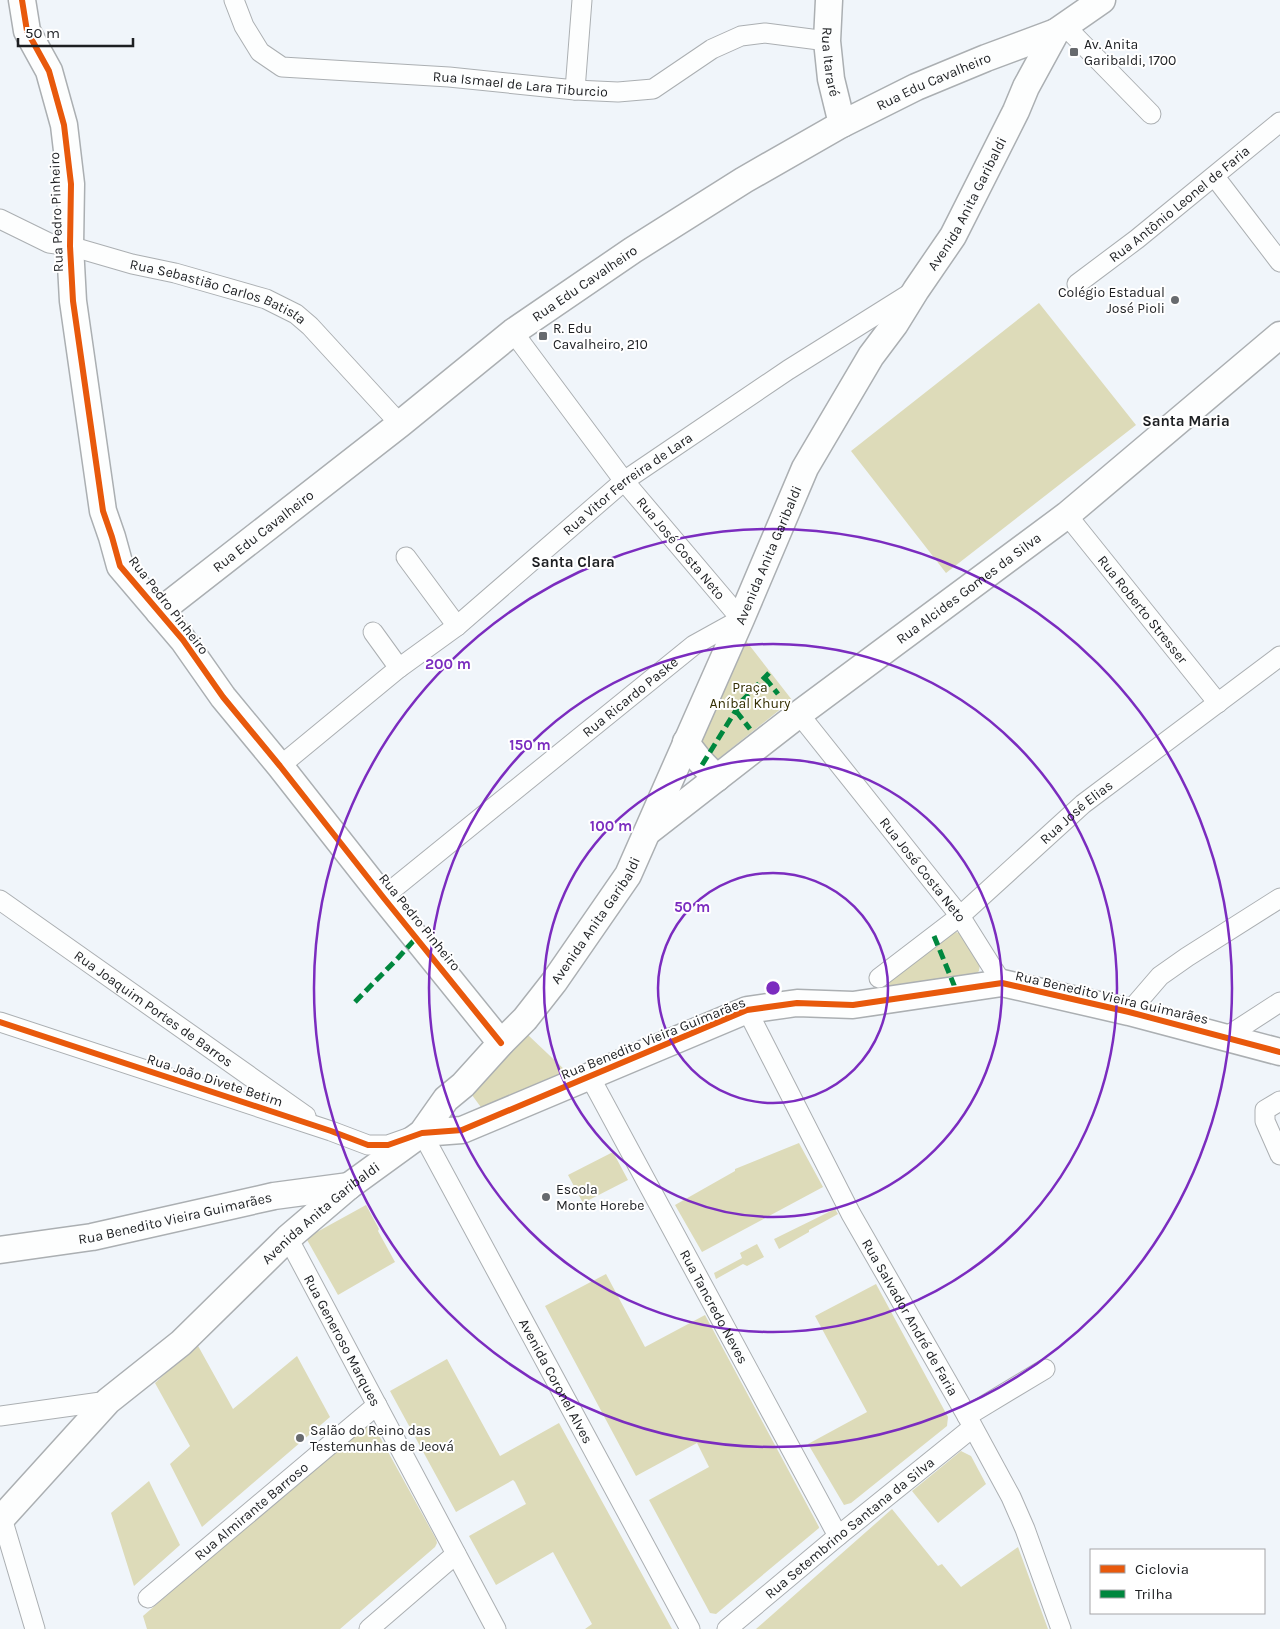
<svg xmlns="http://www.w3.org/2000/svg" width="1280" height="1629" font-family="Karla,sans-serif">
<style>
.green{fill:#dddbb9}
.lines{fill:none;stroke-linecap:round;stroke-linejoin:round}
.street-casing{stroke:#abafb2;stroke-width:21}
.secondary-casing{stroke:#abafb2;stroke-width:29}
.street{stroke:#fdfefe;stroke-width:19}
.secondary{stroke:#fdfefe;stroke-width:26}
.quiet{stroke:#00873e;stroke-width:5;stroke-dasharray:10 5;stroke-linecap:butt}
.cycleway-casing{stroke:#fff;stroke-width:9}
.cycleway{stroke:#e8590c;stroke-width:6}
.ring{fill:none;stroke:#7b2cbf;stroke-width:2.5}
.poi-dot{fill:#676a6e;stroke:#fff;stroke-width:2}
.labels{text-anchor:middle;stroke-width:4;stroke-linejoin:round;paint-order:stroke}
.poi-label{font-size:14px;fill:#1d1f22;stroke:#fff;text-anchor:start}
.street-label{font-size:14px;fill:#1d1f22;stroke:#fff}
.park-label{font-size:14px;fill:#342f03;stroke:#fff}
.neighbourhood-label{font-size:15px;font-weight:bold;fill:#1d1f22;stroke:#fff}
.centre{fill:#7b2cbf;stroke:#fff;stroke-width:2.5}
.ring-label{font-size:15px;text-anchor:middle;font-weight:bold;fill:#7b2cbf;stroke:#fff;stroke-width:4;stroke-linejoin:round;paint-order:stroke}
</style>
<rect width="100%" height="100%" fill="#f0f5fa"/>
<path class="green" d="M1039,303L1136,425L946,573L851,451Z
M743,637L792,700L718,759L707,758L696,744Z
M956,932L959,933L980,964L979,971L974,976L879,989L880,986L951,933Z
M528,1035L566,1071L483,1110L469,1091Z
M799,1143L823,1187L702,1252L675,1205L735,1171V1169Z
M613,1152L628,1180L583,1203L568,1175Z
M366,1205L379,1229L378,1231L395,1262L338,1295L306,1238Z
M835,1209L838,1214L809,1230V1232L779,1249L774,1239Z
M757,1244L764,1257L747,1266L743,1264L716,1279L714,1273L742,1258L740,1253Z
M606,1274L645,1347L705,1315L819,1527V1528L716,1614L710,1613L649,1500L709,1467L697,1443L636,1476L545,1306Z
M876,1284L948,1417L947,1426L851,1503L844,1505L808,1444L867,1412L815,1316Z
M197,1344L233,1409L297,1356L330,1417L202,1527L170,1464L190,1446L155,1383Z
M447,1359L500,1456L559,1423L672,1629H585L592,1624L553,1552L496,1585L469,1536L526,1504L515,1482L513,1480L456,1512L390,1391Z
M364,1424L370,1425L376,1430L436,1539L437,1543L435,1547L340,1629H147L143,1616Z
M961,1451L971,1456L986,1484L938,1523L912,1491Z
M149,1481L180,1545L134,1586L111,1513Z
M892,1509L938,1566L942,1564L961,1587L1018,1547L1048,1629H756Z"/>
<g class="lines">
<g class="street-casing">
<g id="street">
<path id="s1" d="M234,0L244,26L260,52L282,67L449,77L575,90L618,92L653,89L712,49L741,36L765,33L827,41"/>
<path d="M1065,26L1151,114"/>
<path d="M575,90L582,0"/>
<path d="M1215,177L1280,262"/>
<path id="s2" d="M0,219L49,243L70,246L132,264L175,273L266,299L296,314L310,326L400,424"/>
<path id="s3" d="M1077,284L1137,239L1280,122"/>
<path id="s4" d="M1067,515L1218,703"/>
<path d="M406,557L457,626"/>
<path d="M373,632L399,668"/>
<path id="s5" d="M799,714L960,916L1002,983"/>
<path id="s6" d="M280,766L399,668L457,626L624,481L788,370L914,291"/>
<path id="s7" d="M383,897L694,645L741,619L624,481L513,332"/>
<path id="s8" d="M0,900L306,1116"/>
<path id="s9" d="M879,978L960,916L1083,804L1280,656"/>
<path id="s10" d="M747,1010L851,1214L967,1416L1011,1497L1025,1529L1061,1629"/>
<path d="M1129,1012L1160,976L1187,957L1280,898"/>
<path id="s11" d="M0,1022L331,1131L368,1145H388L422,1133L690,1629"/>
<path d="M1226,1037L1280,1002"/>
<path id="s12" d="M590,1077L838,1536"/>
<path d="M1280,1101L1265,1110V1121L1280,1155"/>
<path id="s13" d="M288,1238L496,1629"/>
<path d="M0,1416L108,1401"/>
<path d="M967,1416L1045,1369"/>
<path d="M2,1518L35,1629"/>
<path id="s14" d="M148,1598L377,1405"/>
<path d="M369,1629L456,1554"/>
<path id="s15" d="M727,1629L838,1536L972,1428"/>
</g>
</g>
<g class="secondary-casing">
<g id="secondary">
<path d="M22,0L27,31L49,71L64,125L71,184L70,246L73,301L103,511L112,537L120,566L183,640L223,697L280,766L383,897L501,1043"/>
<path id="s16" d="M829,0L827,41L831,79L842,124"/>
<path id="s17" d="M159,612L400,424L513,332L633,250L744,180L842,124L916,87L986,58L1056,32"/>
<path d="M686,742C695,757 705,767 717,778"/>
<path id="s18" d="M650,830L799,714L1067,515L1280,335"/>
<path d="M422,1133L462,1130L747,1010L797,1003L853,1005L1002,983L1129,1012L1280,1052"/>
<path id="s19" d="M0,1250L92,1237L274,1196L349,1186"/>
<path id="s20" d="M0,1520L108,1401L181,1343L288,1238L349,1186L422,1133L446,1099L463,1085L501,1043L525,1019L554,982L628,875L741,619L805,468L871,356L895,324L916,290L953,236L1016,111L1026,87L1056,32L1102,0"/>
</g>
</g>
<use href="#street" class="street"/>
<use href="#secondary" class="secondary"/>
<path class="quiet" d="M765,678L778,694
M736,711L750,729
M702,765L741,702L769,673
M934,936L956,990
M355,1002L398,958L416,938"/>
<g class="cycleway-casing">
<path id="cycleway" d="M22,0L27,31L49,71L64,125L71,184L70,246L73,301L103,511L112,537L120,566L183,640L223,697L280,766L383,897L501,1043
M0,1022L331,1131L368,1145H388L422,1133L462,1130L747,1010L797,1003L853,1005L1002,983L1129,1012L1280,1052"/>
</g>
<use href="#cycleway" class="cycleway"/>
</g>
<g class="ring">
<circle cx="773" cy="988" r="115"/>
<circle cx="773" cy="988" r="229"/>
<circle cx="773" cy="988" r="344"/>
<circle cx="773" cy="988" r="459"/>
</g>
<g class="poi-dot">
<rect x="1069" y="47" width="10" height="10" rx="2.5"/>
<circle cx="1175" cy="300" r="5"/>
<rect x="538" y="331" width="10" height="10" rx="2.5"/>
<circle cx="546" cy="1197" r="5"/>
<circle cx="300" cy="1438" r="5"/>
</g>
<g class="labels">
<g class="poi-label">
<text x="1084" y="49">Av. Anita<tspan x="1084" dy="16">Garibaldi, 1700</tspan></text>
<text x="1165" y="297" text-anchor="end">Colégio Estadual<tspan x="1165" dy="16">José Pioli</tspan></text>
<text x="553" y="333">R. Edu<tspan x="553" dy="16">Cavalheiro, 210</tspan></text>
<text x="556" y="1194">Escola<tspan x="556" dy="16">Monte Horebe</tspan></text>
<text x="310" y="1435">Salão do Reino das<tspan x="310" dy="16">Testemunhas de Jeová</tspan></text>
</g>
<g class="street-label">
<text dy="5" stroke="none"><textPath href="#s16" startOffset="62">Rua Itararé</textPath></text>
<text dy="5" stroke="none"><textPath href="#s17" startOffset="942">Rua Edu Cavalheiro</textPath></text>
<text dy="5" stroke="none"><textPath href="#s1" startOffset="324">Rua Ismael de Lara Tiburcio</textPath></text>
<text dy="5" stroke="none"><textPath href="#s20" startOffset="1660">Avenida Anita Garibaldi</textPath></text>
<text dy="5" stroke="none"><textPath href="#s3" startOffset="130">Rua Antônio Leonel de Faria</textPath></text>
<text transform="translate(56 212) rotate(-92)" y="5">Rua Pedro Pinheiro</text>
<text dy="5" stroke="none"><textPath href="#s17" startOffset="538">Rua Edu Cavalheiro</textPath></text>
<text dy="5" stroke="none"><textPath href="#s2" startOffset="231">Rua Sebastião Carlos Batista</textPath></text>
<text dy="5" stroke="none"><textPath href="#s6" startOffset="448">Rua Vitor Ferreira de Lara</textPath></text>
<text dy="5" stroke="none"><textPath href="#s17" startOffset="132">Rua Edu Cavalheiro</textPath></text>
<text transform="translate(681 548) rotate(50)" y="5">Rua José Costa Neto</text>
<text dy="5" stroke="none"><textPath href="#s20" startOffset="1255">Avenida Anita Garibaldi</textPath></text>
<text dy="5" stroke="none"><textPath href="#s18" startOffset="400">Rua Alcides Gomes da Silva</textPath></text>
<text transform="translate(169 605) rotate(52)" y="5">Rua Pedro Pinheiro</text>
<text dy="5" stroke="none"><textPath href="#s4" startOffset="121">Rua Roberto Stresser</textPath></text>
<text dy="5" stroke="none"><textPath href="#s7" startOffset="318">Rua Ricardo Paske</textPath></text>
<text dy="5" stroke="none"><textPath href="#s9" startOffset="258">Rua José Elias</textPath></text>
<text dy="5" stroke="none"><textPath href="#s5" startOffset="199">Rua José Costa Neto</textPath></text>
<text dy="5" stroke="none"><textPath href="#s20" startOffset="850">Avenida Anita Garibaldi</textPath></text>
<text transform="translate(420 922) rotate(51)" y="5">Rua Pedro Pinheiro</text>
<text transform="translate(1112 997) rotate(13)" y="5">Rua Benedito Vieira Guimarães</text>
<text dy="5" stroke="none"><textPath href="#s8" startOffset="188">Rua Joaquim Portes de Barros</textPath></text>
<text transform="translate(653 1038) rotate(-22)" y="5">Rua Benedito Vieira Guimarães</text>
<text transform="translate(215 1080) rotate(18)" y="5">Rua João Divete Betim</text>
<text dy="5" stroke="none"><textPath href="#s20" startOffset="445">Avenida Anita Garibaldi</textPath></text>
<text dy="5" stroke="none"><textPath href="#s19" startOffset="178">Rua Benedito Vieira Guimarães</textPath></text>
<text dy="5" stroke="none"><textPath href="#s12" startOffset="261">Rua Tancredo Neves</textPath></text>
<text dy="5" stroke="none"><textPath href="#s10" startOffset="348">Rua Salvador André de Faria</textPath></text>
<text dy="5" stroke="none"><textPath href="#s13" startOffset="116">Rua Generoso Marques</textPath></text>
<text dy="5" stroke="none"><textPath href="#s11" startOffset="726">Avenida Coronel Alves</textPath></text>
<text dy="5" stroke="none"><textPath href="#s14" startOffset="135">Rua Almirante Barroso</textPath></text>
<text dy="5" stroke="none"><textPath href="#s15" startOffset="159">Rua Setembrino Santana da Silva</textPath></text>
</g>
<g class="park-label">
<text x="750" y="692">Praça<tspan x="750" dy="16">Aníbal Khury</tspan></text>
</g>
<g class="neighbourhood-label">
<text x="1186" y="426">Santa Maria</text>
<text x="573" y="567">Santa Clara</text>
</g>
</g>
<circle cx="773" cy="988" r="8" class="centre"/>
<g class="ring-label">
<text x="448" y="669">200 m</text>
<text x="530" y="750">150 m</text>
<text x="611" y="831">100 m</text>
<text x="692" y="912">50 m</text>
</g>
<rect x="1090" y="1549" width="175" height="65" fill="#ffffff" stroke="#a5a5a7"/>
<rect x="1100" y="1565" width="25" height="8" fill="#e8590c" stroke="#a5a5a7"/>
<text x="1135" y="1574" font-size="15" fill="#1d1f22">Ciclovia</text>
<rect x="1100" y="1590" width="25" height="8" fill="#00873e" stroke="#a5a5a7"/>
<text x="1135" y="1599" font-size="15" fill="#1d1f22">Trilha</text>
<path d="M18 38v8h115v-8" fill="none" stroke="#1d1f22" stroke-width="2.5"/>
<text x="25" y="38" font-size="15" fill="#1d1f22" stroke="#ffffff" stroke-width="4" paint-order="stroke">50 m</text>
</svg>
